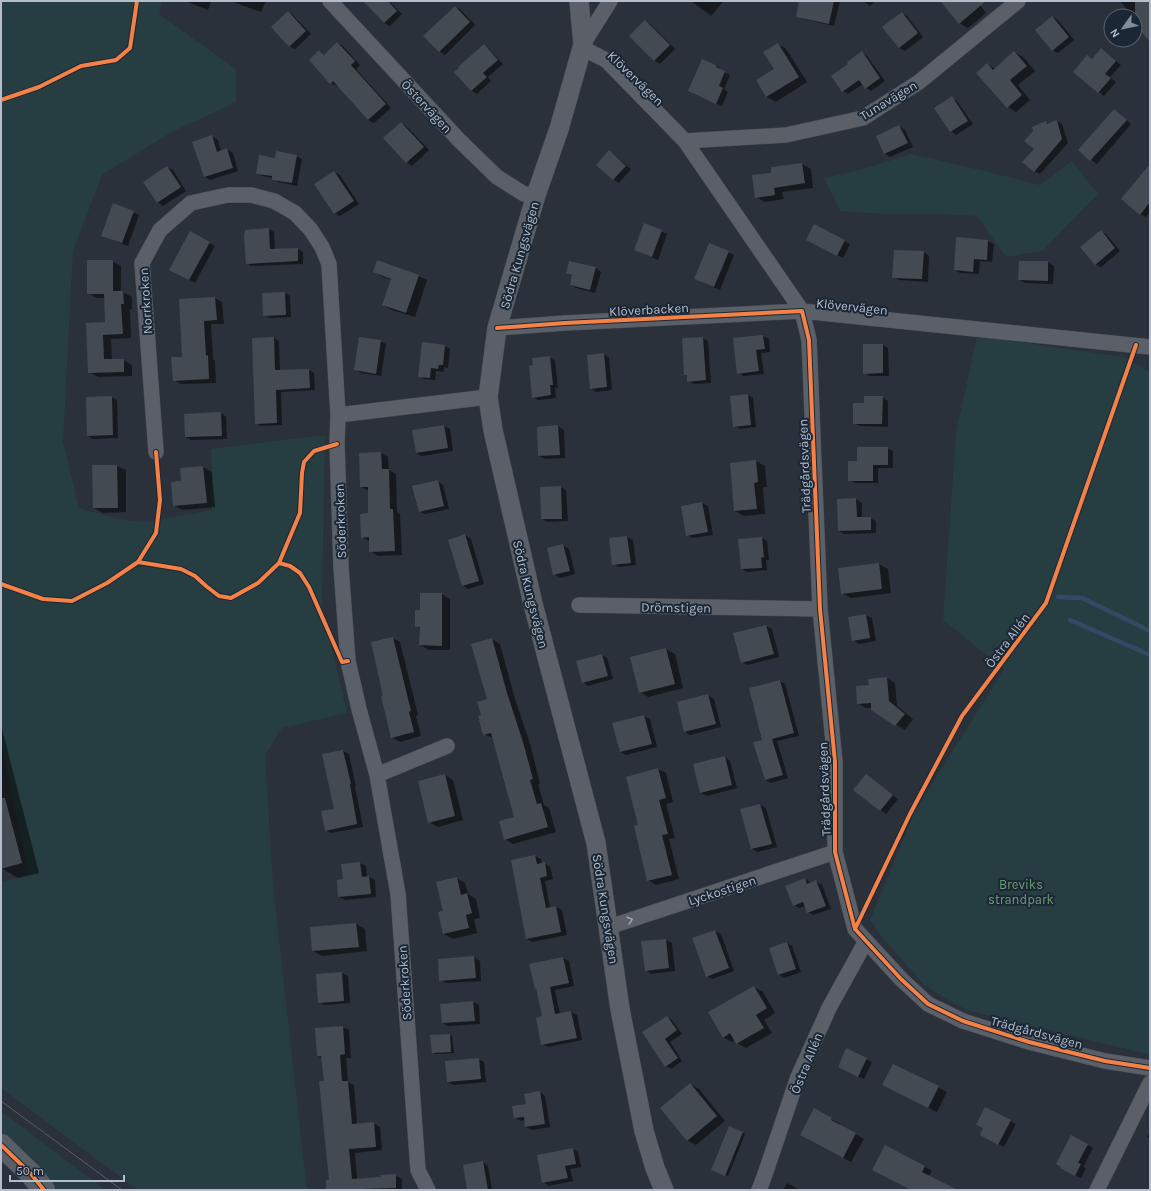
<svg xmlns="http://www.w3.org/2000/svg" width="1151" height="1191" font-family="Karla,sans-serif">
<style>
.green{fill:#263d41}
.shadow{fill:#0007}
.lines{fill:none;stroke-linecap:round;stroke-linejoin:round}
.stream{stroke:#334a66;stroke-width:4.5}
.building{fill:#444a52}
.minor-casing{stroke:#484d55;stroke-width:16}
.tertiary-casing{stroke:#484d55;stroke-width:20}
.secondary-casing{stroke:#484d55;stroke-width:23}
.minor{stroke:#5a5f68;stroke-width:15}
.tertiary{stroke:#5a5f68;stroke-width:19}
.secondary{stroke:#595e66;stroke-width:22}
.tram{stroke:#595e66;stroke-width:1}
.cycleway-casing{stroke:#1c2736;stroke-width:6}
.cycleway{stroke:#f48246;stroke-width:4}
.oneway{stroke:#9da6b3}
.labels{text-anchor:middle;stroke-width:4;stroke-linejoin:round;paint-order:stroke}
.street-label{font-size:13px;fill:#b3bdcc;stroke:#1c2736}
.park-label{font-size:13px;fill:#689f74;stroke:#1c2736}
</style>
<rect width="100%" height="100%" fill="#2a313a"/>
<path class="green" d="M1,1H162L159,14L236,69V102L170,133L102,175L73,251L63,442L79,508L118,519L145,522L212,510L211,449L325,435L322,605L347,713L282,728L265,755L273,885L306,1183L308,1190H138L1,1088V883L29,874L1,745Z
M911,154L993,173L1040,185L1072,161L1098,194L1042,251L1006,257L977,216L938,214H885L840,211L824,178L860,170Z
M977,336L1124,357L1150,372V1055L966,1010L925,986L880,935L870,920L915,811L1004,669L943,620L956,433Z
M1,1111L106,1190H57L1,1130Z"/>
<path class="shadow" d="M185,1H211L208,10Z
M230,1H266L261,12Z
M364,1H389L402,14L390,26L384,23Z
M691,1H724L711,16Z
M800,1H840L834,26L803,19L797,16Z
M863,1H875L870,6Z
M941,1H977L986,13L968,28L959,23Z
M1120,1H1150V38L1135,23V16H1133Z
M455,7L461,10L475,25L445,55L439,51Z
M288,12L293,15L311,34L295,49L289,46Z
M902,13L907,16L923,37L905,51L899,48Z
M1052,17L1058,20L1074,40L1058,53L1052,50Z
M645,21L650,24L675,49L660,64L655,61L630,36Z
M337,43L343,46L360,65L356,69L391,108L374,123L368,120L338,85L337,86L331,83L310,60L320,51L325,55Z
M778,44L786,49L807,82L776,102L767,97L757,81L775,69Z
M484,45L489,49L503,64L488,77L491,81L477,94L471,90L460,68Z
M862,52L867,56L885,81L871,91L866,88L863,84L848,94L843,91L850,64Z
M1014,52L1023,57L1035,71L1018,85L1030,100L1016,112L1008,107L977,73L987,64L995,69Z
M1106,53L1121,65L1110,77L1116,82L1104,96L1099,92L1075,72Z
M716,66L721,69V71L730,75L724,89L728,92L722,106L694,94Z
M952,98L957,101L973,124L956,135L951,131Z
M1114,110L1119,113L1131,124L1097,164L1091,160L1079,150Z
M1057,121L1062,124L1068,143L1040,174L1034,171L1035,149L1046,122L1049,124Z
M401,123L406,126L429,150L412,166L407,162L384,138Z
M899,126L905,130L913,147L890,157L885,154Z
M212,136L218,140L221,151L227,149L233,153L238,171L210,180L205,177Z
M609,152L614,155L631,169L619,183L614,180L597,165Z
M296,156L302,159L297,186L278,182L273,179V178L262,176L257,173L276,159Z
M802,164L811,169L813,188L782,192L784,199L765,202L756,197L772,174Z
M167,167L173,170L186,191L163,206L157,202Z
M1150,169V212L1146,217L1140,214Z
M334,172L340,175L359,204L340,216L334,213Z
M133,212L139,215L128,246L108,238L102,235Z
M645,224L667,234L658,260L635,250Z
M269,229L274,232L275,250L298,249L303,252V264L251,266L247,263Z
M1101,231L1106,234L1120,251L1101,267L1095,264Z
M190,233L215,246L195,283L170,269Z
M957,238L988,241L994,244L992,262L980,261L979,274L960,273L955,270Z
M844,241L850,244L843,258L813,243Z
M709,244L734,255L720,290L701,282Z
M924,252L929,256L928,282L899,280L893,277Z
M112,261L121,266V292H123L132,297V309H130L131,338L111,339L112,360H123L132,365V376L98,377L89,372L106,323V298H97L88,293Z
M1019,262H1048L1054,266L1053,284L1025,283L1019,280Z
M596,268L601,272L595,293L576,288L571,285L573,276L567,273Z
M374,272L418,276L427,280L415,317L392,310L383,305L392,280L383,277Z
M285,293L290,296L291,317L270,318L264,315Z
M215,298L222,302L224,324H211L213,359L215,361L216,383L181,384L174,380L183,358Z
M763,336L769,339L770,352L761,353L764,374L744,376L738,373L734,339Z
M274,338L279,341L280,371L309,370L314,373L315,390L281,392L282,425L261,426L256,423Z
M703,338L708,341L711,383L694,384L688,381V376L685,375Z
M380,341L386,344L381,376L361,373L356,370Z
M883,345L888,348L889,376H870L864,373Z
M445,346L450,349L448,368L444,367V372L436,371L435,380L424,379L419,376Z
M604,354L609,358L612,390L596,392L591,388Z
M550,357L555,361L558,388H555L556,398L538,400L533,397Z
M748,395L753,398L756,427L740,429L734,426Z
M112,397L117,400L118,438L93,439L88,436Z
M882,397L888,401V427L860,426L854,423L865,404Z
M221,413L226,417L227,439L191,440L186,437Z
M444,426L450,429L453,451L422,456L416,453L413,431Z
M558,426L564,430L565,458L545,459L539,456Z
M887,448L893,451V468H878V483H855L849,480L858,462Z
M381,453L388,457L389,470L396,474L397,512L400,514L402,555L378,556L370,551L369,541L362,537L369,514V491L361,487L360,454Z
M756,461L765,466L767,487H763L765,514L744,516L735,511Z
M117,466L126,470V512L103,513L94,508Z
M203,467L212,472L215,507L182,510L174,505L182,482L181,469Z
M437,481L443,485L449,509L425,514L419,511Z
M561,487L566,490L568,521L548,522L542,519Z
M856,499L862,503V518H870L876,521V533L844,534L839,531Z
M702,503L708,506L713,535L693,538L687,535L682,507Z
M465,535L471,539L484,584L468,589L462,585Z
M627,537L633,540L636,565L619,567L613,564L610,539Z
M762,538L767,541L769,560H766L767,570L747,572L742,569Z
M563,546L569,549L575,574L560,578L554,574Z
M879,564L888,569L891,593L851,598L842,593L839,569Z
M442,594L450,599V650H429L420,645L421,629L416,626L421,611Z
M866,615L872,618L876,641L859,644L853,640Z
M766,626L772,629L779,657L747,665L742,662Z
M393,638L400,642L418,715L416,716L421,736L400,742L392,737L385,697Z
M492,639L500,644L515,699L531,747L540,784H538L544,805L549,808L556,832L513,844L505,839L515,817L493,738L484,734L482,716L488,700Z
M666,649L675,654L683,688L648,697L640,692Z
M602,655L607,658L613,679L588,686L583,682Z
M887,678L895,683L897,706L913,719L905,730L872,709V708H866L857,703L870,686Z
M780,681L785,684L799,736L777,741L788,778L771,783L765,780L763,740Z
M708,695L714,699L721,727L690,735L685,732Z
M644,716L650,719L657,747L626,755L621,752Z
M1,728L2,729L39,873L18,878L1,868Z
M343,751L349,754L356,787H355L363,827L331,833L326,830L336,809L323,755Z
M725,757L730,761L737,788L707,796L701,793Z
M658,769L666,773L673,802L666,804L675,838L669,839L679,879L656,885L648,880L640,826Z
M445,775L453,780L463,820L438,827L429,822Z
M866,775L898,799L886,814L855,790Z
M760,805L766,808L777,847L757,852L752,849L741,810Z
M535,856L541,859L542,864L544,863L550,867L553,879L545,881L550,908L556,907L562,910L567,935L532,942L527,939Z
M360,863L366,866L367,877H369L375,880L376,897L345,900L339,897L344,880Z
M456,878L465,883L468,894L476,899L480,918L474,919L477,933L453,939L444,934V912Z
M805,879L811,883L816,882L822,885L831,909L813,915L808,912L805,906L799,908L794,905Z
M356,924L365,929L367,951L322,956L313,951L311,928Z
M715,931L721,934L734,971L712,979L707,976Z
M666,940L672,943L675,971L651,974L646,970Z
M787,943L792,946L801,972L784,978L778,974Z
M474,957L480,961L481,981L446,983L440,980Z
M563,958L569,961L574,986L555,990L560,1014L571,1012L577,1015L582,1040L548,1047L542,1044L543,1017L538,989L535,988Z
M342,973L348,976L350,1003L324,1005L319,1002Z
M754,987L763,992L775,1013L764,1020L772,1033L746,1048L737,1043L735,1040L732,1042L723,1037Z
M473,1002L479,1005L480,1024L448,1026L443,1023L441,1004Z
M667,1017L672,1020L682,1034L670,1042L682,1061L671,1069L666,1066L644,1033Z
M342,1027L349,1030L351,1058H346L348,1082L354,1085L357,1124L373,1123L380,1127L382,1150L355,1153L357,1179L382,1178L395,1175L402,1179V1190H328V1181H330L325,1082L323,1058L318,1056Z
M450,1035L452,1036L454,1053L435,1054L433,1052Z
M478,1059L484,1062L486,1082L454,1085L448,1082Z
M866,1059L872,1062L864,1079L844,1070Z
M690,1084L699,1089L725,1121L696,1145L687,1140Z
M883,1085L938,1087L947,1092L937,1112Z
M540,1092L545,1096L550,1127L532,1130L526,1127L525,1120L521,1121L515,1118Z
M831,1119L840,1124L839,1125L864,1139L851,1162L809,1140Z
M1011,1121L1016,1124L1004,1147L981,1135Z
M730,1127L745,1134L728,1176L712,1169Z
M1150,1132V1138L1147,1137Z
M1088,1145L1093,1148L1083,1167L1086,1168L1081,1178L1067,1171Z
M573,1149L578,1152L581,1167L570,1169L573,1181L549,1186L543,1182Z
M483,1162L488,1166L492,1190H468Z
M924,1166L932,1171L929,1176L955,1190H912Z
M787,1183L800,1190H783Z"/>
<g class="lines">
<path class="stream" d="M1058,597L1082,598L1150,631
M1070,620L1150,655"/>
</g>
<path class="building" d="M363,1H388L397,11L384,23Z
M799,1H834L829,24L796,17Z
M940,1H986L959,24Z
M1135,1H1150V42L1135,24Z
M455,6L470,22L439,52L423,36Z
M288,11L306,31L289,47L271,27Z
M902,12L918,33L899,48L882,27Z
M1052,16L1069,37L1052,51L1035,30Z
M645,20L670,45L654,61L629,36Z
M337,42L355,61L351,65L386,104L368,120L333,81L330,84L309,60L319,50L324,55Z
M778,43L799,77L766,97L756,80L774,69L763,52Z
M484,44L498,60L483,73L487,77L471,91L454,72L459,68L458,67Z
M1101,48L1116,61L1105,74L1111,78L1098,93L1073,72L1087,55L1092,59Z
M862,51L880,78L865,89L859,80L842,92L831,76L848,64L847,62Z
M1014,51L1027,66L1010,80L1022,95L1007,108L976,73L987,63L993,70Z
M702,59L716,65V67L725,71L719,86L723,88L716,104L688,91Z
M952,96L968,121L950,132L934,108Z
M1114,109L1127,120L1090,161L1078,150Z
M1057,120L1062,139L1034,172L1022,162L1034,149L1024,141L1033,131L1032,127L1046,121L1047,124Z
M401,122L424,147L406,163L383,138Z
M899,125L908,143L884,154L876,136Z
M212,135L217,152L227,148L233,168L204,177L192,142Z
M609,150L626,166L613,180L596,165Z
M276,151L297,155L292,183L272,180V176L256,174L259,155L275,158Z
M802,163L805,183L774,188L775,195L755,198L752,175L771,173V167Z
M1150,164V202L1140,215L1121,199Z
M167,166L181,187L157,203L143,182Z
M334,171L354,201L334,214L314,184Z
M113,203L134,211L122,243L101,236Z
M644,223L662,230L652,257L634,250Z
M814,224L845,240L837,256L806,240Z
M269,228L270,249L298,248V261L246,264L244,236L245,230Z
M1101,230L1115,248L1095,265L1080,247Z
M190,231L210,242L189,280L169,270Z
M956,237L988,240L987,260L974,259L973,272L954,270Z
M709,243L729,251L714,287L694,279Z
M894,250L924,251L922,279L892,278Z
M87,260H113V291H123L124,304H121L123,334L103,335L104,359H124V372L88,373L86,323L105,322L104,294H87Z
M377,260L419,275L406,313L382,305L391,279L373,272Z
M569,261L596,267L590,290L570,285L572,275L566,273Z
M1019,261H1048V281L1018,280Z
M285,292L286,315L263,316L262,293Z
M215,297L217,320L204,321L206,356L208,355L209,379L173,381L171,357H182L179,299Z
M763,335L765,349L756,350L759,371L737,374L733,338Z
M274,337L275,370L309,369L310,388L276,390L277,423L255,424L252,338Z
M359,337L381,340L376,374L354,370Z
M703,337L706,380L687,382V375H684L682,338Z
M422,342L445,345L443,365H439L438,369L431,368L430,378L418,377Z
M863,344H883V373L863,374Z
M604,353L607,387L590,389L587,355Z
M550,356L553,385H550L551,395L532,398L529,366L533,365L532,358Z
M748,394L751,425L733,427L730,396Z
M112,396L113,435L87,436L86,397Z
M864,396H883L882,424H853V403H864Z
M221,412L222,436L185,437L184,414Z
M444,425L448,448L416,453L412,430Z
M558,425L560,455L538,456L537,427Z
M857,447H888V465H873V481H848V461H857Z
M381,452L382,469H389L390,509H393L395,551L369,552V537L361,538L360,514L368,513V487H360L359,453Z
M756,460L758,482L754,483L757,509L734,511L730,463Z
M92,465H117L118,508H93Z
M203,466L207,503L173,506L171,482L181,481L180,468Z
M438,480L444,506L419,512L412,486Z
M561,486L562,519H541L540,487Z
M856,498L857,517H871V530L838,531L837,499Z
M702,502L708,532L686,536L681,506Z
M465,534L479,581L462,586L448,540Z
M627,536L631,563L612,565L609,538Z
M762,537L764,557L761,558L762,568L741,569L738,539Z
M563,544L570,571L553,575L547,548Z
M879,563L882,589L841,594L838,568Z
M420,593H442V646L419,645L420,627H415V610H420Z
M866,614L870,638L852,641L848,617Z
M766,625L774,654L741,663L733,633Z
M393,637L411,711L409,712L414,732L391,738L381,696H383L371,642Z
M492,638L507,693L523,742L533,779L530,780L537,804L541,803L548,827L504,840L499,821L514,817L491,733L483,735L478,716L481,715L477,702L487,699L471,644Z
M666,648L675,684L639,693L630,657Z
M602,654L608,676L582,683L576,661Z
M887,677L889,701L905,714L895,726L871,710V703L857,704L856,686L869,685L868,679Z
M780,680L794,733L772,739L783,775L765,780L753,742L762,740L749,688Z
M708,694L716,724L684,732L677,702Z
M644,715L652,744L620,752L612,723Z
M343,750L351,784H350L357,824L325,831L321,811L334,809L322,754Z
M725,756L732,785L700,793L693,764Z
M658,768L666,798L659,800L668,834L662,835L672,875L647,881L634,826L638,825L626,777Z
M445,774L455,816L428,823L418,781Z
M866,774L893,795L880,811L853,790Z
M1,798H5L22,863L1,869Z
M760,804L772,844L751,849L740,809Z
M535,855L537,864L545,862L547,876L540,878L546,908L556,906L561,932L526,939L511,860Z
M360,862L362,877L369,876L371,894L338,897L337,880L343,879L341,864Z
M457,877L461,895L467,893L472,913L466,915L469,928L443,934L438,912L443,911L436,882Z
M805,878L807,884L816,880L826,906L807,913L803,902L793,906L785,886Z
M356,923L359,947L312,951L310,927Z
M715,930L729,968L706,977L692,938Z
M666,939L669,968L645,971L641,941Z
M787,942L796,969L778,975L769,948Z
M474,956L476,978L439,981L438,959Z
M563,957L569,983L550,987L555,1014L571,1011L577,1038L541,1045L536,1018L542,1016L536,988L535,989L529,964Z
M342,972L344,1001L318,1003L316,974Z
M754,986L767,1008L756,1015L764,1028L736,1044L730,1033L723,1038L708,1012Z
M473,1001L475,1021L442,1023L440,1004Z
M667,1016L677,1030L665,1039L678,1058L665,1067L642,1032Z
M343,1026L345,1054L340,1055L342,1081H348L352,1124L374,1122L376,1147L349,1149L352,1179L381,1177L380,1175L396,1174V1188L326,1190V1180H329L319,1081H324L321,1056H317L315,1028Z
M450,1034L451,1052L432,1053L430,1035Z
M846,1048L867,1058L858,1077L838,1067Z
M479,1058L481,1079L447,1082L445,1061Z
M893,1064L939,1086L928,1108L882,1085Z
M690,1083L717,1116L687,1141L660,1108Z
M540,1091L545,1124L525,1127L524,1117L514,1118L512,1106L526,1104L524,1094Z
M985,1107L1011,1120L998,1145L980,1135L983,1128L976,1125Z
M814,1108L832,1118L831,1120L856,1133L843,1158L800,1135Z
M729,1126L743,1132L725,1176L711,1170Z
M1071,1135L1088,1144L1078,1163L1081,1164L1075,1176L1060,1168L1061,1167L1056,1164Z
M885,1145L925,1166L922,1172L958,1190H911L872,1170Z
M573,1148L576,1164L565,1166L568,1178L542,1183L537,1155Z
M483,1161L488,1190H467L463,1165Z"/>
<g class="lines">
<g class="minor-casing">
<path id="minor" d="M330,1L459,140L497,177L524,194L536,195
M583,44L610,1
M582,48L606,60L685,141L802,311L1150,347
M685,141L786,135L863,118L919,82L1018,1
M497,328L565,323L802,311L809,340L820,609L835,762V852L855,929L901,979L928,1004L963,1021L1029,1042L1105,1061L1150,1068
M156,452L142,263L160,230L191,203L228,195H251L274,201L295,213L311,230L322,247L329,264L338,415
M579,605L820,609
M377,775L447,746
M609,927L835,852
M428,1190L418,1170L398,894L377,775L359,709L348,661L341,567L337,444L338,415L488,397
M759,1190L764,1177L798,1077L829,1008L866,941
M1097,1190L1150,1083"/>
</g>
<g class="tertiary-casing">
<path id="tertiary" d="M579,1L583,44L582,48L559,129L536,195L497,328L488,397L493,430L533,604L596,843L620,1009L644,1131L655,1168L664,1190"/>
</g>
<g class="secondary-casing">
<path id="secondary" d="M1,1145L31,1174L44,1190"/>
</g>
<use href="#minor" class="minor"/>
<use href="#tertiary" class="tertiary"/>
<use href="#secondary" class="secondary"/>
<path class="tram" d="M1,1101L122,1190"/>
<g class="cycleway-casing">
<path id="cycleway" d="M1,100L39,87L81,66L116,60L130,48L137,1
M497,328L565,323L802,311L809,340L820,609L835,762V852L855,929L901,979L928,1004L963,1021L1029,1042L1105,1061L1150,1068
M138,562L156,533L160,500L156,452
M279,563L300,513L302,473L304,462L314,451L337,444
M1,584L43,599L72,601L107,583L138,562L181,569L195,576L206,586L219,596L231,598L258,583L279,563L290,566L300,573L309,587L342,662L348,661
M855,929L910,814L962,716L1046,603L1136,345
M1,1145L31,1174L44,1190"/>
</g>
<use href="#cycleway" class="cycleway"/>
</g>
<defs><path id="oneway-chevron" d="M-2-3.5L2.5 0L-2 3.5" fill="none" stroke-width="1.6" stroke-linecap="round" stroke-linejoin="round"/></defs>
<use class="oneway" href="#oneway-chevron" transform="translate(630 920) rotate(-19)"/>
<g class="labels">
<g class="street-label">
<text transform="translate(636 78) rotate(44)" y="5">Klövervägen</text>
<text transform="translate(888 100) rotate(-31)" y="5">Tunavägen</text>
<text transform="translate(427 106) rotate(47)" y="5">Östervägen</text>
<text transform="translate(519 255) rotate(-74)" y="5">Södra Kungsvägen</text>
<text transform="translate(145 301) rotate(-94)" y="5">Norrkroken</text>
<text transform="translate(852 306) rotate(6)" y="5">Klövervägen</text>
<text transform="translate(649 309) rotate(-3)" y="5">Klöverbacken</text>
<text transform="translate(804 466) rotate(-92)" y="5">Trädgårdsvägen</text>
<text transform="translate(340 521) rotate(-92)" y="5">Söderkroken</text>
<text transform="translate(531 594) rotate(76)" y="5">Södra Kungsvägen</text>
<text transform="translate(676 607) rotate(1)" y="5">Drömstigen</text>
<text transform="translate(1007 640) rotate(-53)" y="5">Östra Allén</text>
<text transform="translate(824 789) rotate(-92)" y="5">Trädgårdsvägen</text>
<text transform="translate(722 890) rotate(-18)" y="5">Lyckostigen</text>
<text transform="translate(606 909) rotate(81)" y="5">Södra Kungsvägen</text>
<text transform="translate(404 983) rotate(-94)" y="5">Söderkroken</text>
<text transform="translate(1037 1032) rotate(15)" y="5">Trädgårdsvägen</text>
<text transform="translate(806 1063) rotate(-68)" y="5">Östra Allén</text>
</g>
<g class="park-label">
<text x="1021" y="889">Breviks<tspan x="1021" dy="15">strandpark</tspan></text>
</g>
</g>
<rect width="1151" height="1191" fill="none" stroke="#b3bdcc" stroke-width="4"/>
<g transform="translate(1123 28) rotate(237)"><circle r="19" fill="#1c2736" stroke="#586372"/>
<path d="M0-3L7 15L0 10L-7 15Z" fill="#838c99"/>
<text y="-6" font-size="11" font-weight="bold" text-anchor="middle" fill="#b3bdcc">N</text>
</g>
<path d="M10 1175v6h114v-6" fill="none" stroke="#b3bdcc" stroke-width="2"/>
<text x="16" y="1175" font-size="12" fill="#b3bdcc" stroke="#1c2736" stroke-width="3" paint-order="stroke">50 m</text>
</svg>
